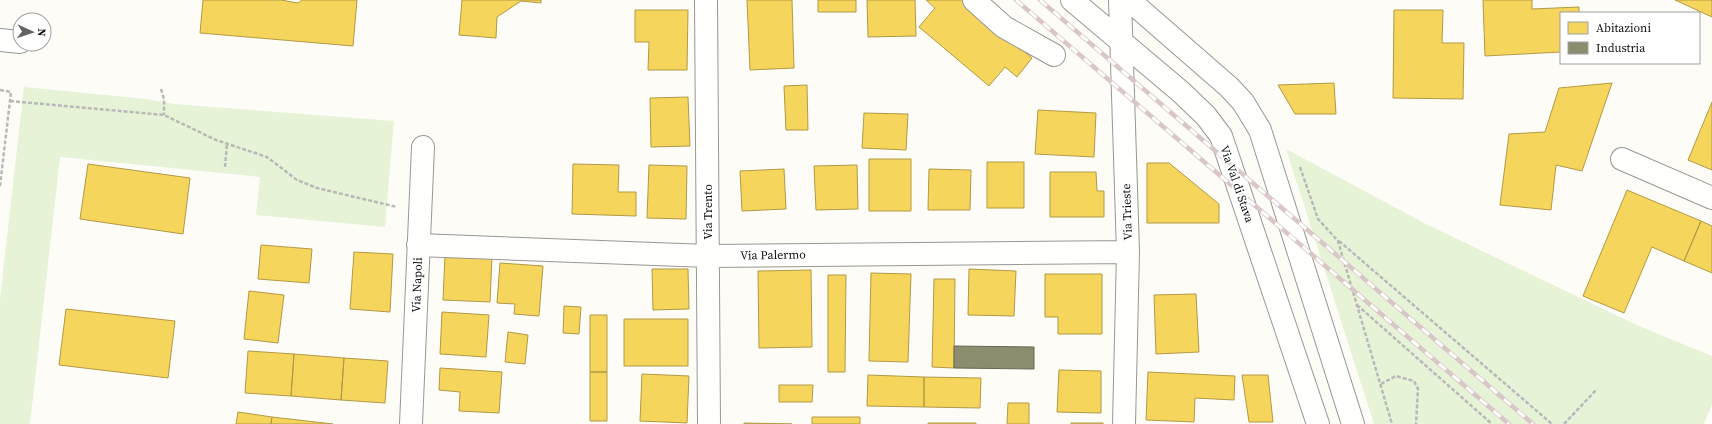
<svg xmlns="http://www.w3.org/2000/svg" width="1712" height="424" font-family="'Source Serif 4',serif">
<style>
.green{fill:#e7f3d7}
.homes{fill:#f6d55c;stroke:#b19a46}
.industry{fill:#8c8c6e;stroke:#676752}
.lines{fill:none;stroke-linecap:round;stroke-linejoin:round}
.minor-casing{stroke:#979795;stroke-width:24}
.path{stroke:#b9b9b8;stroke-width:2.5;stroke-dasharray:4 2;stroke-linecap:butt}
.minor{stroke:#fffffe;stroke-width:22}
.rail-casing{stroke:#d9c6c7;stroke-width:4.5}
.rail{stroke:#fff;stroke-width:3;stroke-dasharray:9;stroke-linecap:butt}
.labels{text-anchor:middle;stroke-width:4;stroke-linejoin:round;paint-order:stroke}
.street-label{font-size:12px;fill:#111;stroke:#fff}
</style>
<rect width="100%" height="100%" fill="#fdfcf7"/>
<path class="green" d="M24,87L146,99L174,104L394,121L385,227L256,215L260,177L60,157L30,424H0V299Z
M1286,149L1426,224L1639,326L1712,356V404L1704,424H1374Z"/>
<path class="homes" d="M203,0H281L298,3L302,0H357L353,46L200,33Z
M462,0H541V3L521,1L497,17L496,38L459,35Z
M747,0H792L794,68L750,70Z
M818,0H856V12H818Z
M867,0H915L916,36L868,37Z
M926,0H962L1032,58L1017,77L1005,67L989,86L919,27L935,8Z
M1483,0H1532V9L1579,7V13H1561V52L1485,56Z
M1675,0H1712V17Z
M635,10H688L687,70H648L649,42H635Z
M1394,10H1443L1442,43H1464L1463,99L1393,98Z
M1334,83L1336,114H1295L1278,85Z
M1612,83L1582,171L1556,165L1551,210L1500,205L1509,134L1545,132L1559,88Z
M807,85L808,130H786L784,86Z
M688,97L690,146L651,147L650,98Z
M1712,102V170L1688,160Z
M1038,110L1096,113L1094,157L1035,154Z
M864,113L908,114L906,150L862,148Z
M869,159H911V211H869Z
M987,162H1024V208H987Z
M1147,163H1169L1219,204V223H1147Z
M88,164L190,178L183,234L80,219Z
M573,164L619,165L618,192H636V216L572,214Z
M649,165L687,166L686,219L647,218Z
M857,165L858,209L816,210L814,166Z
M784,169L786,209L742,211L740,171Z
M929,169L971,170L970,210H928Z
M1050,172H1096L1097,191H1104V217H1050Z
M1627,190L1701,221L1684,261L1652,247L1624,313L1583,296Z
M1701,221L1712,226V273L1684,261Z
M261,245L312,249L309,283L258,279Z
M354,252L393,254L390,312L350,309Z
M445,255L492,257L490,302L443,300Z
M500,263L543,266L539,316L514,314L515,304L497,303Z
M652,269H688L689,309L653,310Z
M969,269L1016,271L1014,316L968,315Z
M811,270L812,347L759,348L758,271Z
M871,273L911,274L908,362L869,361Z
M1045,274H1102V334H1058V317H1045Z
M828,275H846L845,372H828Z
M934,279H955L954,368L932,367Z
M249,291L284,295L278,343L244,339Z
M1196,294L1199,352L1156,354L1154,295Z
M564,306L581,307L579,334L563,333Z
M66,309L175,321L168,378L59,365Z
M442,312L489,315L486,357L440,354Z
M590,315H607V372H590Z
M624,319H688V366H624Z
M508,332L528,335L525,364L505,362Z
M248,351L294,354L291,396L245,393Z
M294,354L344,358L341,400L291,396Z
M344,358L388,361L385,403L341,400Z
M440,368L502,372L499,413L459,411L460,392L439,390Z
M1059,370L1101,371V413L1057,412Z
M590,372H607V421H590Z
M1148,372L1235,376L1234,400L1195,398L1194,422L1146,420Z
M642,374L689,376L687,423L640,421Z
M868,375L924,377V407L867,406Z
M1242,375H1268L1273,422H1249Z
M924,377L981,378L980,408L924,407Z
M779,385H813L812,402H779Z
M1008,403H1029V424H1007Z
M238,412L272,417L271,424H236Z
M272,417L333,424H271Z
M812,417H860V424H812Z
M744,423L792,424H744Z
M928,423H976V424H928Z
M1071,423H1103V424H1071Z"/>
<path class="industry" d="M954,346L1034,347V369L954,368Z"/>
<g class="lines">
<g class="minor-casing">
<path id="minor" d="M706,0L709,424
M974,0L1004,27L1054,55
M1072,0L1181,92L1206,116L1221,136L1318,424
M1120,0L1128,252L1124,424
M1129,0L1229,87L1243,102L1260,130L1353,424
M0,40L20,42
M1622,159L1712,198
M418,245L708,256L1128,252
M411,424L423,147"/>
</g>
<path class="path" d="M161,89L164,99V115
M0,90L11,92L0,186
M10,101L164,115L216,140L267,157L297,180L317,188L397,207
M225,167L227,143
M1300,167L1318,219L1338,241L1392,424
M1339,241L1552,424
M1357,305L1492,424
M1381,384L1396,376L1414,381L1418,389L1416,424
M1564,424L1597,389"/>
<use href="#minor" class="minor"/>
<g class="rail-casing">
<path id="rail" d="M1016,0L1509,424
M1040,0L1533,424"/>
</g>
<use href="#rail" class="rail"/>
</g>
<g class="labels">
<g class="street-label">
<text transform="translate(1237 184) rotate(71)" y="4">Via Val di Stava</text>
<text transform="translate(708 212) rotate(-90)" y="4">Via Trento</text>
<text transform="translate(1127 212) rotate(-92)" y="4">Via Trieste</text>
<text transform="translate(773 255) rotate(-1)" y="4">Via Palermo</text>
<text transform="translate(417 285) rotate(-88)" y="4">Via Napoli</text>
</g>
</g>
<rect x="1560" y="12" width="140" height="52" fill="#ffffff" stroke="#a0a0a0"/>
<rect x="1568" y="22" width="20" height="12" fill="#f6d55c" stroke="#a0a0a0"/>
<text x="1596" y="32" font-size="12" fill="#111111">Abitazioni</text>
<rect x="1568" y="42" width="20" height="12" fill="#8c8c6e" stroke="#a0a0a0"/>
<text x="1596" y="52" font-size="12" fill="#111111">Industria</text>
<g transform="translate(32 32) rotate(93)"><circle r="19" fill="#ffffff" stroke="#a0a0a0"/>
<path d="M0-3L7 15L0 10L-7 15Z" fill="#646362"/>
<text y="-6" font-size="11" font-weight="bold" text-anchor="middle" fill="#111111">N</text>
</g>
</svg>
